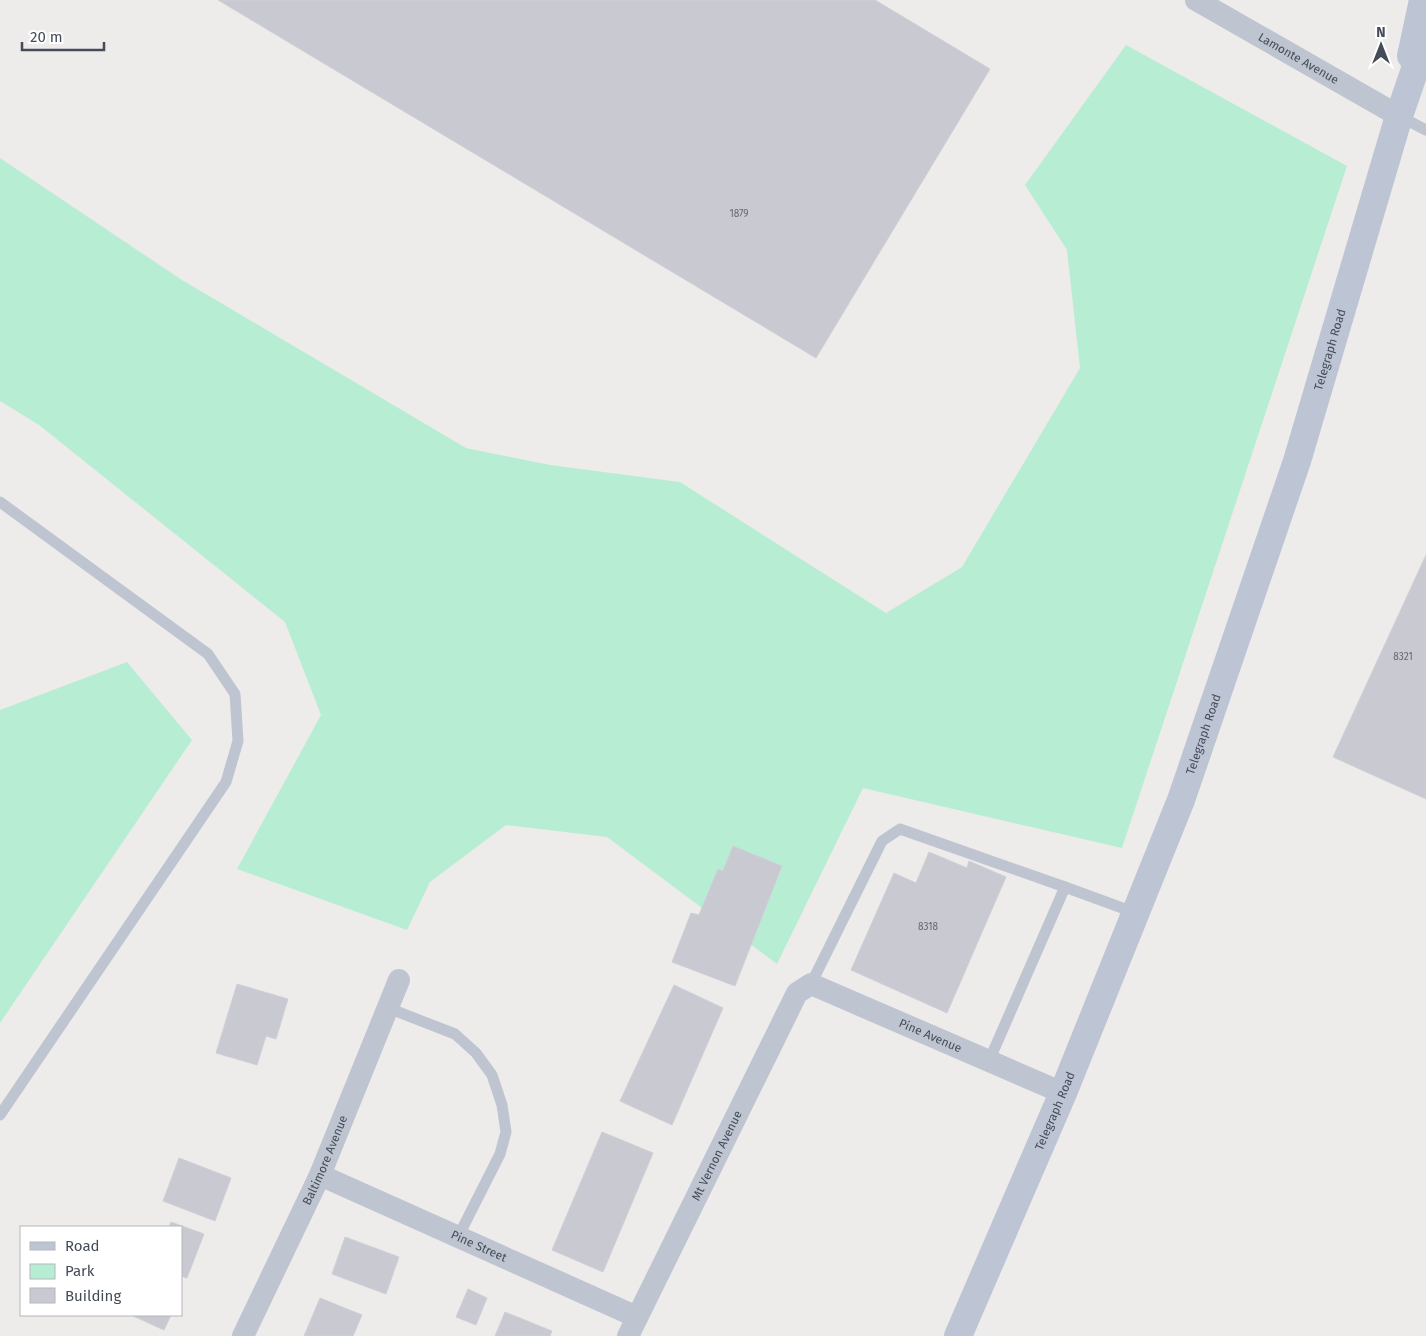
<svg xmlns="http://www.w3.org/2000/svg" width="1426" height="1336" font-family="'Fira Sans',sans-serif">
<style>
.green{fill:#b7eed3}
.building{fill:#c8c9d1;stroke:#cfd0d7}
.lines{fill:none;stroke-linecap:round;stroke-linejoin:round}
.lane{stroke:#bec5d1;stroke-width:11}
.street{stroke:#bec5d1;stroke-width:22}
.secondary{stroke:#bdc5d5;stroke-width:28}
.labels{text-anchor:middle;stroke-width:4;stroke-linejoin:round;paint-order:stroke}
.number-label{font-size:10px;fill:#656b76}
.street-label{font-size:12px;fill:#444c58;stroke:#fff}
</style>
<rect width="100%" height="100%" fill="#eeebeb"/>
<path class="green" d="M1126,45L1347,166L1122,848L863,788L777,964L607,837L506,825L430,882L407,930L237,869L321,715L285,622L39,425L0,401V158L182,280L466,448L550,465L680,482L886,613L962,567L1080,368L1067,250L1025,185Z
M127,662L192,740L0,1023V710Z"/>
<path class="building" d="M218,0H875L990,69L816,358Z
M1426,555V799L1333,757Z
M733,846L782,866L735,986L672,962L691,913L699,915L718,869L723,871Z
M929,852L967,868L969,861L1006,877L947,1013L851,970L894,873L916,883Z
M237,984L288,999L276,1039L266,1036L257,1065L216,1053Z
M674,985L723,1008L672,1125L620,1101Z
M602,1132L653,1153L603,1272L552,1250Z
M179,1158L231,1178L215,1221L163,1201Z
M171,1222L204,1234L187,1278L181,1276V1227H169Z
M345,1237L399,1257L386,1294L332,1274Z
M468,1289L487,1298L476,1325L456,1317Z
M320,1298L362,1315L353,1336H304Z
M505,1312L552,1331L550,1336H495Z
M131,1315H171L164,1330Z"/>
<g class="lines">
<path class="lane" d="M1399,116L1426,130
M0,502L208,654L235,694L238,741L226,782L0,1115
M811,984L882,841L900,829L1065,887
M388,1008L455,1034L476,1053L492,1075L502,1105L506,1132L500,1154L458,1237
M989,1061L1065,887L1136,913"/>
<g class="street">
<path id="s1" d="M1196,0L1399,116"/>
<path id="s2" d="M320,1175L637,1317"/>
<path id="s3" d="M243,1336L320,1175L399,980"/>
<path id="s4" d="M628,1336L797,993L811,984L1063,1093"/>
</g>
<g class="secondary">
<path d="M1411,56L1423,0"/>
<path id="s5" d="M958,1336L1063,1093L1181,800L1297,461L1399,116L1426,37"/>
</g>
</g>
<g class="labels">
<g class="number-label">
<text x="739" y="217">1879</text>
<text x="1403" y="660">8321</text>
<text x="928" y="930">8318</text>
</g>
<g class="street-label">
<text dy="4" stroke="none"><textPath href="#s1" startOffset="118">Lamonte Avenue</textPath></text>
<text dy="4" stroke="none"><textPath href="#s5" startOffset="1055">Telegraph Road</textPath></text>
<text dy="4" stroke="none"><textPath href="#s5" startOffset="650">Telegraph Road</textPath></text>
<text dy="4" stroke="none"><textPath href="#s4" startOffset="529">Pine Avenue</textPath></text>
<text dy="4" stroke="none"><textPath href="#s5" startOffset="245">Telegraph Road</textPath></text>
<text dy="4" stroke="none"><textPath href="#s4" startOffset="201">Mt Vernon Avenue</textPath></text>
<text dy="4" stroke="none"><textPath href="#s3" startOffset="194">Baltimore Avenue</textPath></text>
<text dy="4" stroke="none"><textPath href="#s2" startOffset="174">Pine Street</textPath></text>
</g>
</g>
<rect x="20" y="1226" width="162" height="90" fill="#ffffff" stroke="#b4b7bc"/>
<rect x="30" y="1242" width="25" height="8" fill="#bdc5d5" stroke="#b4b7bc"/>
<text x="65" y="1251" font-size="15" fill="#444c58">Road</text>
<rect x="30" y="1264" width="25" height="15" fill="#b7eed3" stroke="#b4b7bc"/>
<text x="65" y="1276" font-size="15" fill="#444c58">Park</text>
<rect x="30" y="1288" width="25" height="15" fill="#c8c9d1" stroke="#b4b7bc"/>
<text x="65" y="1301" font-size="15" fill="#444c58">Building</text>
<g transform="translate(1381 45)" stroke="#ffffff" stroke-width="4" paint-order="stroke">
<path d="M0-4L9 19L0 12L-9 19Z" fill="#444c58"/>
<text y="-8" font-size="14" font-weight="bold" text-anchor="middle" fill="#444c58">N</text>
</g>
<path d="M22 42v8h82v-8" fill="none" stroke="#444c58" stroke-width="2.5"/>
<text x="30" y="42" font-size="15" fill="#444c58" stroke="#ffffff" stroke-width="4" paint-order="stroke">20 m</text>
</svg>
